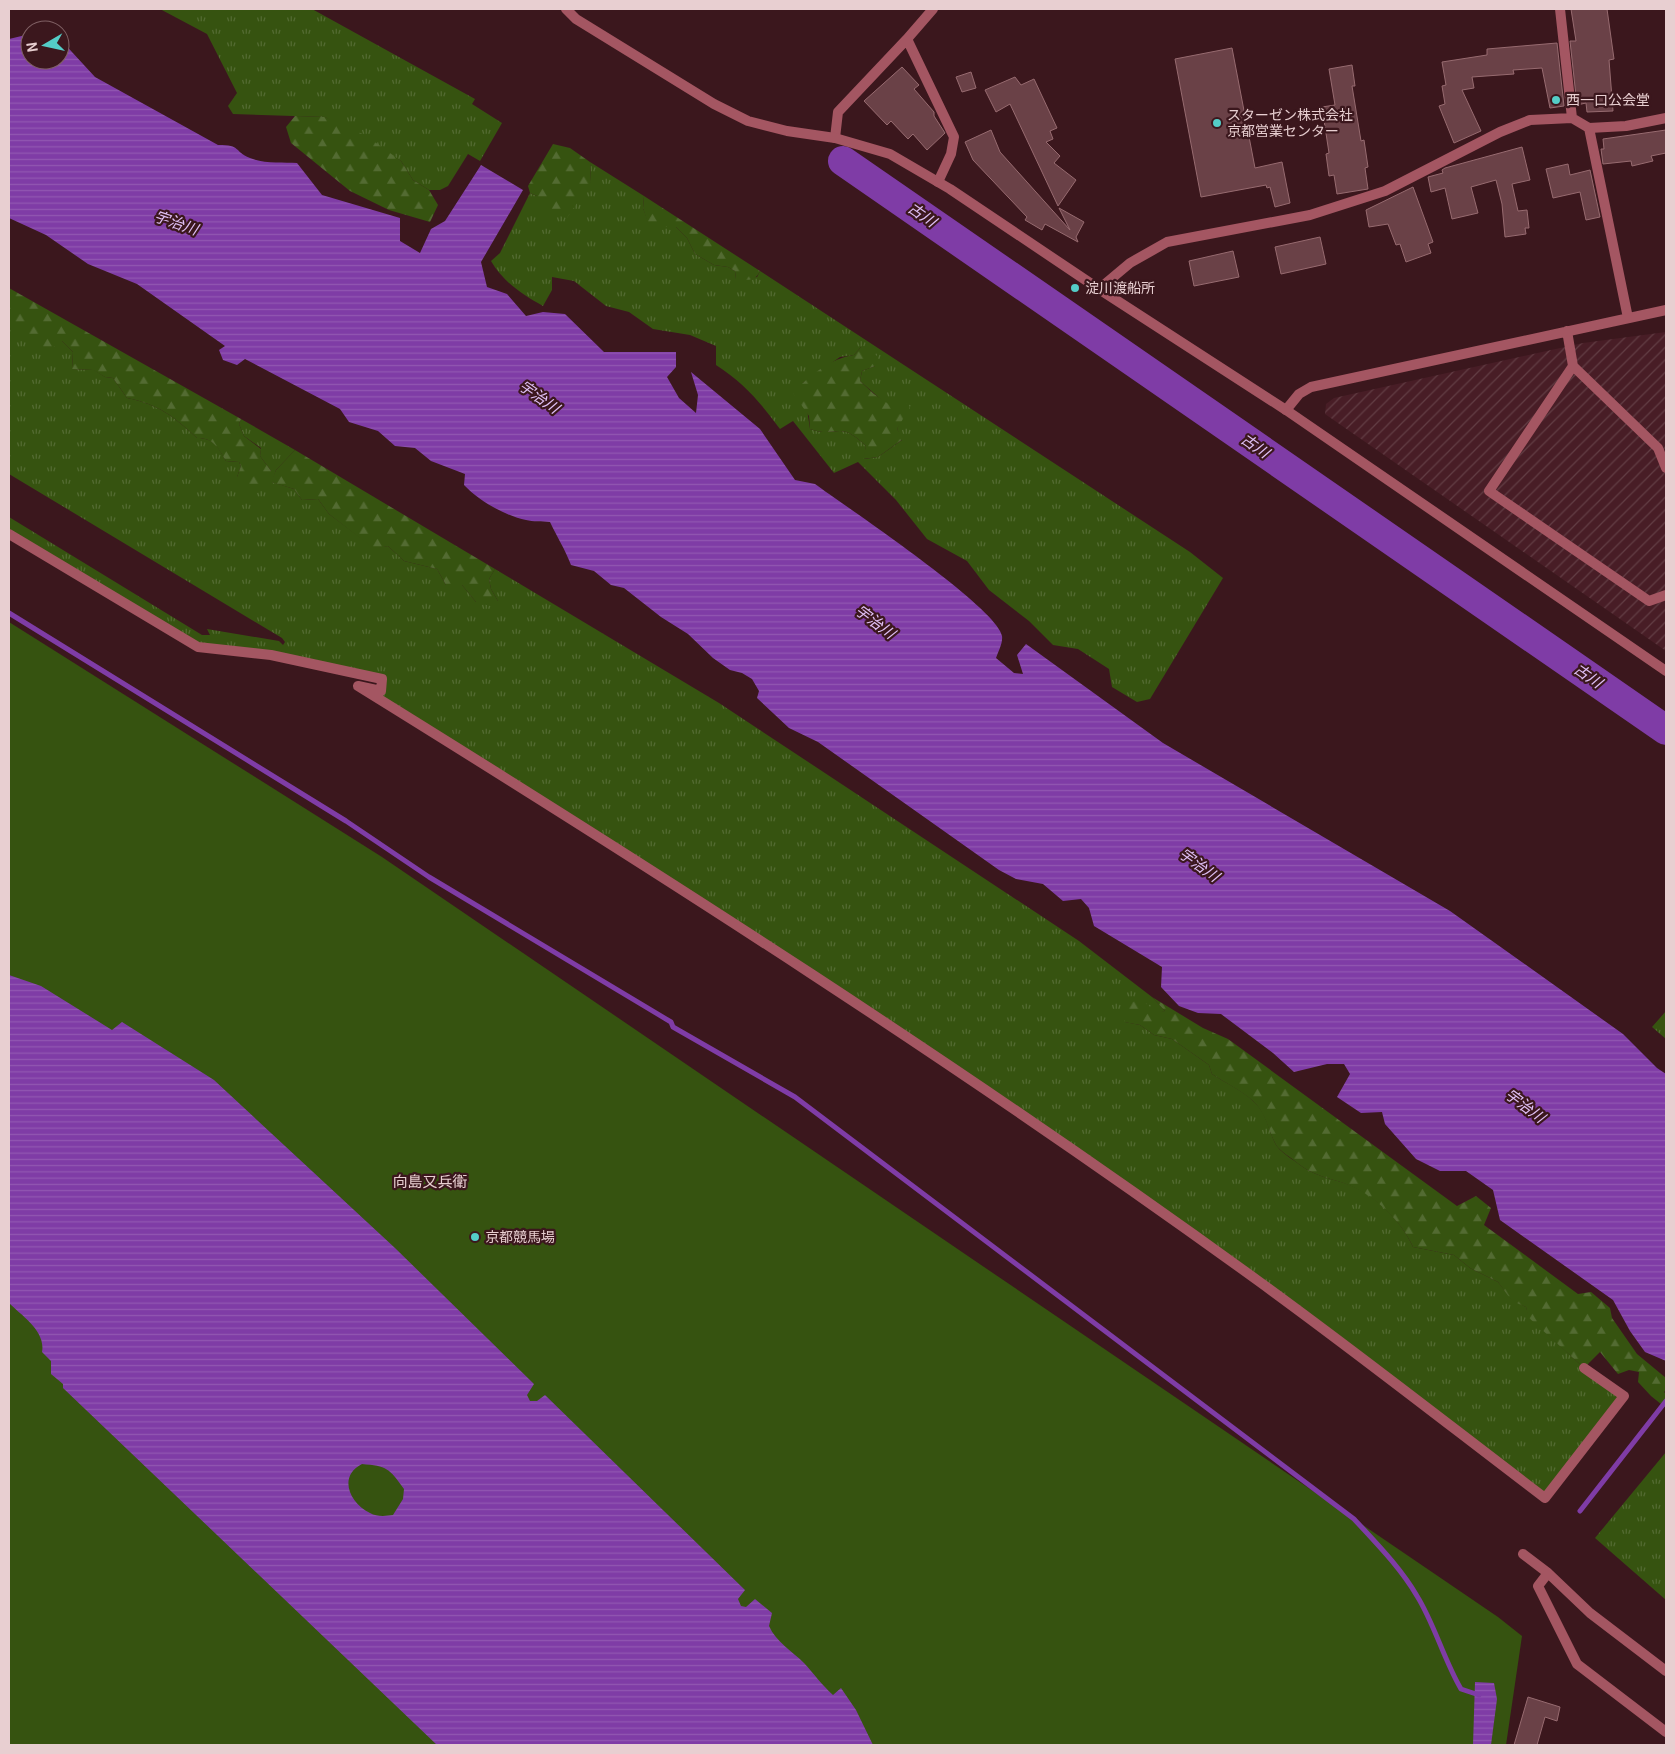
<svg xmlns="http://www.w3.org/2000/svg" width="1675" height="1754" font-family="Georgia,'Noto Sans JP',serif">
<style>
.industrial{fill:url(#industrial-furrows)}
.grass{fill:url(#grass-tufts);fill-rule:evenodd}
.forest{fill:url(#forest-firs)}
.garden{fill:#365310}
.water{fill:url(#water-rules);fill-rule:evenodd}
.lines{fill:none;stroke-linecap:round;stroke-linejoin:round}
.stream{stroke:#7f3ca6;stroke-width:5}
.river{stroke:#7f3ca6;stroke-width:30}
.building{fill:#6a4147;stroke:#976b70}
.minor{stroke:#a45662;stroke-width:10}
.tertiary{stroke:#a45662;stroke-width:10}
.poi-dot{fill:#54cdc7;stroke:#3b171d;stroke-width:2}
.labels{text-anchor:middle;stroke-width:4.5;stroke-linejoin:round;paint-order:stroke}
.poi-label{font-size:14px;fill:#e8cfd1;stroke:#3b171d;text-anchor:start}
.water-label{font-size:15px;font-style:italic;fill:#e0c1f7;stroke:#3b171d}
.neighbourhood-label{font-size:15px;fill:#e8cfd1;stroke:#3b171d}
</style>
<defs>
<pattern id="industrial-furrows" width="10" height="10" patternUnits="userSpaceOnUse" patternTransform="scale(1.25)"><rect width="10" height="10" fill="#481d26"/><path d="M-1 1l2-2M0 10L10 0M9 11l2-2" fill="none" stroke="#623d44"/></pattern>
<pattern id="grass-tufts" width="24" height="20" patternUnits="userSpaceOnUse" patternTransform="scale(1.25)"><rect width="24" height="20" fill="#365310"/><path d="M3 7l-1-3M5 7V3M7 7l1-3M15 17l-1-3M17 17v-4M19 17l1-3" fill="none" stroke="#536b32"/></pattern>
<pattern id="forest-firs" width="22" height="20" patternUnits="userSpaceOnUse" patternTransform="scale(1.25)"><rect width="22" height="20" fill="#365310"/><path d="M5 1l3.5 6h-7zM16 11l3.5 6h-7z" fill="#536b32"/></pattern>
<pattern id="water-rules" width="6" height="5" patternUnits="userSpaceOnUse" patternTransform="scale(1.25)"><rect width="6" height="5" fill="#7f3ca6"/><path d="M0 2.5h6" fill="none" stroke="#9157b1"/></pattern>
</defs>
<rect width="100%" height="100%" fill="#3b171d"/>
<path class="industrial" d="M1666,332V651L1325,414L1326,404L1334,398L1583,343Z"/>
<path class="grass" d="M160,9H312L475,99L472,104L502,123L480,161L468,154L448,186L440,190H429L413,180L401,161L325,117L233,114L228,106L237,93L207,34Z
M590,162L644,196L643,208L650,227H676L687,238L695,254L714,265L728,267L735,271L736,279L757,277L760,271L1190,552L1223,578L1150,699L1137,702L1112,687L1109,669L1078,649L1053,645L1029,621L989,590L967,561L927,539L896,500L858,462L834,473L793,421L780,429C760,402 744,383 716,365V346L690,335L653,329L629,312L606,306L574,281L552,277V290L543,306C523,295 503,282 491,261L500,253L530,193L537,196L591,182ZM861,347L875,366L862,371L860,381L902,418L897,429L902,440L878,457L864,459L866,446C838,419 838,439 810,429L803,383L840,357L854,355Z
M9,328L62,341L73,352L72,369L94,370L105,377L113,378L127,398C160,405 173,416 197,438C214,438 218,447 226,461L239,462L241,466L237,477L271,471L260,456L261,448L244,436L239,424L241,419L295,450L276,470L272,482L294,489L302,500L318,499L329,514L374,548L388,546L404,561L437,569L446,585H462L476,602L498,601L491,589L489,579L495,569L719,703L1079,941L1152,997L1165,1011L1125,1022L1140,1025L1154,1035L1172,1039L1209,1065L1212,1074C1225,1083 1242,1090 1253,1101C1267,1113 1268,1130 1276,1145C1280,1151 1290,1158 1296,1162C1316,1178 1330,1177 1352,1186C1377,1197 1402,1222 1413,1247L1454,1255L1470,1268L1498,1282L1512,1300L1526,1307L1529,1317L1584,1368L1624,1396L1545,1498L1258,1280L977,1084L358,686L380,691L382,679L198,647L9,534V517L202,635H210L207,629L279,641L283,645L285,642L282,638L9,474Z
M1666,1011V1039L1652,1027Z
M1666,1452V1600L1595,1538Z"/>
<path class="forest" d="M295,116L325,117L365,135L401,161L413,180L429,190L438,205L430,222L389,210L350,191L291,143L286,127Z
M553,144L570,148L590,162L591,182L567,218L539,210L537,196L530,193L528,186Z
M644,196L760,271C755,282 747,280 736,279L735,271L728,267L714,265L695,254L687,238L676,227H649L643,208Z
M9,288L241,419L239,424L244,436L261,449L260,456L271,471L267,482L258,493L241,487L237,477L241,466L239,462L226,461C218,448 214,438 197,438C173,416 160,405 127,398L113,378L105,377L93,370L72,369L73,352L62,341L49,350L9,328Z
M866,346L878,357L875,366L862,371L860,381L874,394L890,405L903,399L910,407L897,429L903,439L878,457L863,459L866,446C838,419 838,439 810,429L809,416L793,393C809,376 831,358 854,355L861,347Z
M295,450L495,569L489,579L491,589L498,601L494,607L476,602L462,585H446L437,569L404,561L388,546L374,549L329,514L318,499L302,500L294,489L271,482L276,470Z
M1152,997L1203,1028L1228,1039L1457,1206L1476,1196L1491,1208L1484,1225L1578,1294L1591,1292L1610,1308L1612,1318L1637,1354L1666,1378V1390L1664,1392L1666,1394V1408L1651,1396L1638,1382L1639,1372L1629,1370L1618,1374L1600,1352L1584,1368L1528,1317L1526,1307L1512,1301L1498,1282L1470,1268L1454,1255L1413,1247C1402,1222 1376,1197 1351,1186C1330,1177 1316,1178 1296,1162C1290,1157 1280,1151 1276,1145C1268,1130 1266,1113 1253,1101C1241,1090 1225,1083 1212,1074L1209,1065L1172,1039L1154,1035L1140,1025L1124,1022V1005L1140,999L1157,1012L1165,1011Z"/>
<path class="garden" d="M9,622L382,857L1498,1617L1522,1636L1506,1745H9Z"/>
<path class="water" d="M30,34V60H60V39L95,77L218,145C242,145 233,151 250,158C264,164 283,162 297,163L322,195L400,218V241L420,253L431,229L445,221L481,165L523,190L481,262L487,287L507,294L526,316L543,312L565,314L604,352H676V367L667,377L679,398L696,413L698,395L691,372L760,429L795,480L815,484C845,506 998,608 1002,636C1003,643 998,652 996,658L1014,673L1023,674L1017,655L1026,644L1163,743L1450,911L1623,1034L1657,1068L1666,1074V1361L1645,1352L1630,1331L1613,1300L1500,1220L1493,1190L1466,1171H1440L1416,1159L1385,1124L1382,1112L1361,1113L1337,1097L1350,1074L1344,1064H1327L1294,1072L1273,1053L1221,1014L1198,1013L1179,1006L1161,987L1162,967L1094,926L1089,908L1081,899L1063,901L1043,884L1016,879L999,870L818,742L789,728L757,698L759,691L752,679L742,673L730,670L713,658L688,634L661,617L624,588L611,585L594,571L571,565C565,549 557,537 550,522C542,521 533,522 526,520C505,516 478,500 464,485L465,474L431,461L415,448L395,446L378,431L349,422L340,409L245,359L237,365L223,360L219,350L225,346L137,284L88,264L46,235L9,218V39Z
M9,975L41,986L112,1030L122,1022L214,1080L395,1248L534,1384L527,1395L530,1401H537L545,1395L745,1590L738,1599L741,1606L746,1607L755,1599L772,1613L769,1626C776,1642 792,1651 804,1663C814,1674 822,1685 833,1695L841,1688L856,1710L873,1745H437L63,1388V1384L51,1374V1361L42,1352C46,1331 22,1316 9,1303ZM362,1464C387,1466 389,1468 404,1489L403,1499L393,1515C386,1516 377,1517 370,1513C349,1503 338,1476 362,1464Z
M1475,1682L1494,1683L1497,1699L1491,1745H1473Z"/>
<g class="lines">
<path class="stream" d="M9,613L346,821L429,877L671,1022L673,1027L795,1097L1354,1519C1376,1543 1400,1567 1417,1596C1434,1623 1444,1660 1461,1689L1479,1695
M1580,1511L1666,1401"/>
<path class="river" d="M843,161L1666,730"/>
</g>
<path class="building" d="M1571,9H1607L1614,59L1609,60L1613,111L1587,112L1586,103L1577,105L1570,41H1576Z
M1557,43L1564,106L1550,108L1542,68L1513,70L1514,74L1472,77L1474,88L1462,90L1481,131L1454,143L1439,106L1445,104L1442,86L1446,85L1442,62L1487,55V49Z
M1232,48L1255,168L1282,162L1290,203L1275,207L1270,187L1267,188L1266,185L1201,197L1175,59Z
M1352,65L1355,86H1352L1361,141L1364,140L1368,167L1365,168L1368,189L1337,194L1334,175L1329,176L1326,154L1329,153L1322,107L1335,105L1329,69Z
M902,67L919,85L914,89L934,112V116L945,133L927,150L913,134L908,139L891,121L887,125L864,101Z
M971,72L976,88L962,92L956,77Z
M1015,77L1021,85L1034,79L1057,128L1050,131L1053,139L1046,142L1060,156L1054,163L1076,180L1058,206L1010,104L996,112L985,90Z
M991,130L1000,152L1070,230L1059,208L1084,222L1076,237L1078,242L1045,224L1042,230L1025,220L1027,217L973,160L965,142Z
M1666,130V153L1651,156L1653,161L1632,166L1631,161L1603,164L1601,149H1604L1603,139Z
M1522,147L1530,180L1512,184L1518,211L1527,210L1529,228H1525L1526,234L1505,237L1502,204L1496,180L1471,187L1478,213L1452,219L1445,188L1431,192L1428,177L1443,173L1442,170L1445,168Z
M1568,164L1570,175L1590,170L1600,217L1586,220L1580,192L1553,198L1546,169Z
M1413,187L1433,242L1428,244L1431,253L1406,262L1400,244L1396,245L1388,224L1369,227L1366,210Z
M1320,237L1326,264L1281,274L1275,247Z
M1233,251L1239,277L1194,286L1189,261Z
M1528,1697L1560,1707L1557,1721L1545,1717L1537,1745H1514Z"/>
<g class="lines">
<path class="minor" d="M933,9L907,39L954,137L951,154L938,182
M1560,9L1572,118
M1589,128L1626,126L1666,118
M835,138L838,112L907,39
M1099,289L1130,263L1167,242L1310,215L1385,191L1500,132L1530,120L1572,118L1589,128L1628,318
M1567,331L1573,366
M1286,410L1299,394L1311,387L1666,310
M1666,468L1658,448L1573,366L1489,491L1649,601L1666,595
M9,534L198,647L271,655L382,679L381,691L358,686C663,875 966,1069 1257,1280C1355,1351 1449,1425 1545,1498L1624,1396L1584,1368
M1523,1554L1548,1573L1590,1613L1666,1671
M1548,1573L1538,1586L1577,1664L1666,1732"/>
<path class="tertiary" d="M566,9L576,19L714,104L748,121L787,131L835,138L890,154L950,189L1099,289L1286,410L1666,671"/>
</g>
<g class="poi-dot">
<circle cx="1556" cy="100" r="5"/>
<circle cx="1217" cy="123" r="5"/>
<circle cx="1075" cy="288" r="5"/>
<circle cx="475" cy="1237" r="5"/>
</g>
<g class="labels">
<g class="poi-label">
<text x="1566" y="105">西一口公会堂</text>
<text x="1227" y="120">スターゼン株式会社<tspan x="1227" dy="16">京都営業センター</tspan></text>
<text x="1085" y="293">淀川渡船所</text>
<text x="485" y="1242">京都競馬場</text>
</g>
<g class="water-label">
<text transform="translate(922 215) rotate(35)" y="5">古川</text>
<text transform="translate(176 223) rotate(19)" y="5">宇治川</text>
<text transform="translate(539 397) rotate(35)" y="5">宇治川</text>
<text transform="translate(1255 446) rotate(35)" y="5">古川</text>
<text transform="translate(875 622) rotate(37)" y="5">宇治川</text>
<text transform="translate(1588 676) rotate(35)" y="5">古川</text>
<text transform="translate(1199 865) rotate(36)" y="5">宇治川</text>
<text transform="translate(1525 1106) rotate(37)" y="5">宇治川</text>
</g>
<g class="neighbourhood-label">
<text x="430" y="1187">向島又兵衛</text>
</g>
</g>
<rect width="1675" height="1754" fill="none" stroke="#e8cfd1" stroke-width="20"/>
<g transform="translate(45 45) rotate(261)"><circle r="24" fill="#3b171d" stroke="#806165"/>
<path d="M0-4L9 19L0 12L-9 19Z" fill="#54cdc7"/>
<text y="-8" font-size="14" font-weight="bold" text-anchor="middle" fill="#e8cfd1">N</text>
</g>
</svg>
